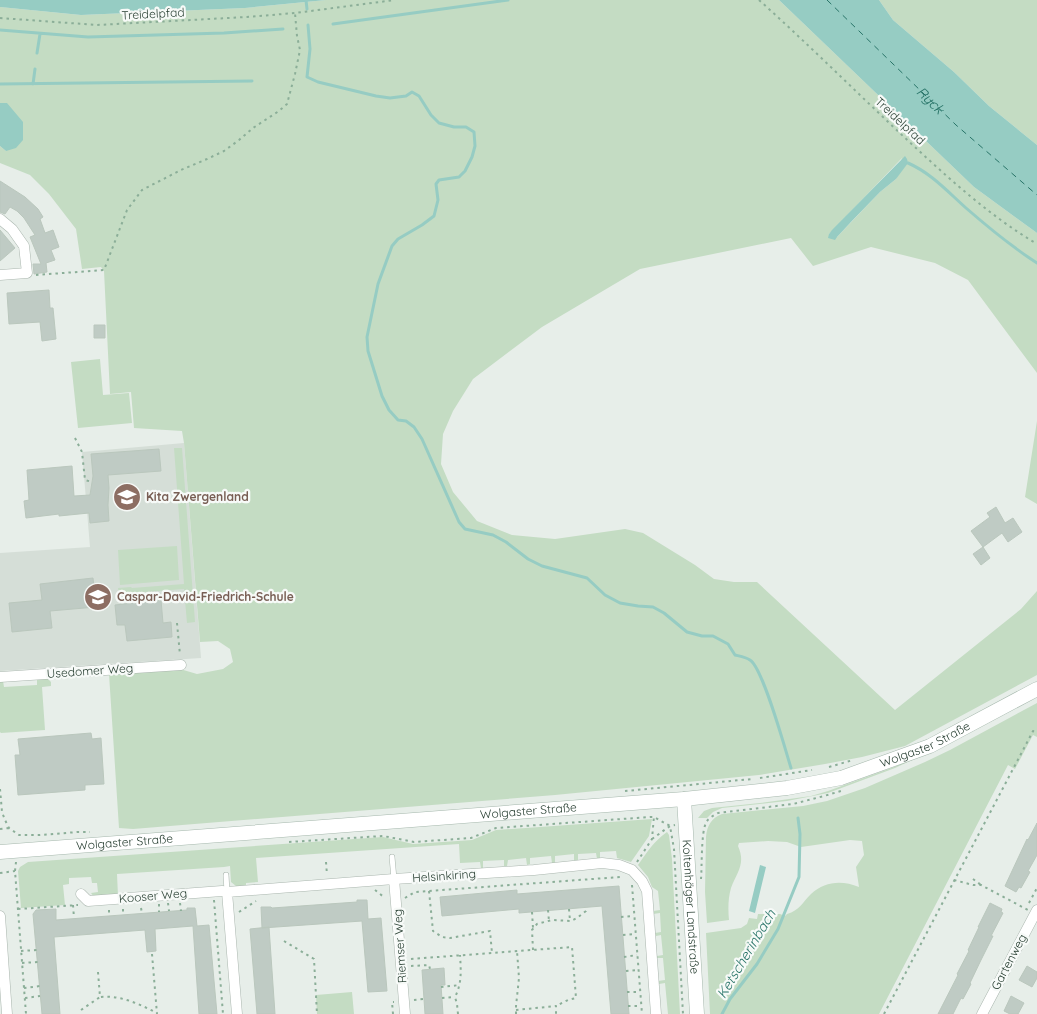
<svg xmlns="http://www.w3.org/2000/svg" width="1037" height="1014" font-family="Quicksand,sans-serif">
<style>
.built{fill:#d5ded7}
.green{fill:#c4dcc3;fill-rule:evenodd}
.water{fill:#96ccc3}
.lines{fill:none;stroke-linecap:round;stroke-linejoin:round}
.stream{stroke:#96ccc3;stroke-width:3}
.ferry{stroke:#287468;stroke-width:1;stroke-dasharray:6 5;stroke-linecap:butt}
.building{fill:#bfcbc4;stroke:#bac7bd}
.lane-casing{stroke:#aab6ae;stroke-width:6}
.street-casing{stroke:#aab6ae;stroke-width:11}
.secondary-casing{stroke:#a6b8ad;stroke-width:15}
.path{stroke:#8bae98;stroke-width:2;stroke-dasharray:2.5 4;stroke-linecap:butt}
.lane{stroke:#fff;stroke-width:5}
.street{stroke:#fff;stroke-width:10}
.secondary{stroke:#fff;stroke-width:14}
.labels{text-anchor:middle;stroke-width:4.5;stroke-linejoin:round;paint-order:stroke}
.street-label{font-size:12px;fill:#273e31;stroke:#f7faf8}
.education-label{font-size:12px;font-weight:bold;fill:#785e54;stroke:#f7faf8;text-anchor:start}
.water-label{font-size:14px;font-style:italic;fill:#287468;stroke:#f7faf8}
</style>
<rect width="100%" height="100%" fill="#e7eee9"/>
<path class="built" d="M184,443L201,658L0,671V553L90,547L82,452Z"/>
<path class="green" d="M326,0H779L974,187L1037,233V373L968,280L935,263L871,247L813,266L791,238L640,269L542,327L473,379L453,411L443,434L441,464L453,492L477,521L512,535L555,539L625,529L643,533L695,565L714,579L734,582H757L895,710L1021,609L1037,591V675L905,746L862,757L825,764L759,775L555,795L133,829L119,828L109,674L180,669L197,674L223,669L233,662L230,649L218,641L200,642L184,443L182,431L134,428L131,392L110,394L104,271L101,267L82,269L76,229L49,194L30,175L0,163V146L6,151L7,103H0V7L81,15L245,8ZM902,158L896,179L880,192L837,237L829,234Z
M879,0H1037V145L989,106L954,72L893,20Z
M100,359L103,395L129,393L132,423L78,428L71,362Z
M1037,421V504L1025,497Z
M174,448H182L195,622L187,623L184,589L132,593V595L119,596L118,588L131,587L132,588L184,584Z
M177,546L179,580L120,585L118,550Z
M47,678L51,682V686L42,687L45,730L1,733L0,732V682L3,681L4,687L37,685V679Z
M1037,703V737L1033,735L1015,769L1008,765L879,1014H710L706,933L741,928L747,924L749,918L757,919L758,914H780L785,916L787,914C800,910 801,904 811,894C825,881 842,880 859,887L856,867L864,855L862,841L850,840L801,847L787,842L768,841L739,843L738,846C746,864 737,872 731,888C728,898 728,910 729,920L707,923L705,892L706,837C707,826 711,818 722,814L803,806L827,801L865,788L925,762L950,750Z
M926,752L927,753L895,768L828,793L787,801L722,808L713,812L707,818H698L704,811L712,808L760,803L811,796L828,791L894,767Z
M652,819L649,836L631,862L617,858L616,851L600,852V859H597L596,853L578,854V861H574V854L555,856V863H552L551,856L530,858V864L527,865L526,858L508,860L507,866H504V860L483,861V868H481L480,862L460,863L459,844L256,858L258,882L246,883V887L236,886L231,882L230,866L224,867L117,874L118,896L94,897L91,893L98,892L97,883H92L91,877L69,878V884L63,885L65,905L21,908L18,871L20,867L28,862L383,837L413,844L472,840L496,830Z
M667,832L669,835L672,859L680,1014H668L665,983L659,984L658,981L665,980L663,958H657V956L663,955L661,935L656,936L655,933L661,932L660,913L653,914V911L660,910L658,891L652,887L648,877L638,865C647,852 654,841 667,832Z
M352,992L354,1014H317L316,995Z"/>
<path class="water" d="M0,0H326L245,8L81,15L0,7Z
M779,0H879L893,20L954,72L989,106L1037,145V233L974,187Z
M0,103H7L23,122V140L16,148L6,151L0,146Z
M905,156L907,159L908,163L896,179L880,192L851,222L837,237L835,240L828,238L829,234L832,230Z
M760,865L766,867L755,913L749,911Z"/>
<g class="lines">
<path class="stream" d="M306,0L307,9
M333,24L508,0
M308,25L310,49L307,77L318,82L376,96L390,98L406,96L412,92L419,96L431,115L439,123L454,127H466L474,132L475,146L472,157L465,171L459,177L439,180L436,184L438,200L434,216L422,225L398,239L392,246L378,284L367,337L368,351L382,396L389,410L398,420L406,421L414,427L422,439L459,522L465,529L493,535L506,542L528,559L542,566L587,578L605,595L620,603L638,606L653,607L664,613L687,632L702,636H713L728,644L735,655C739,656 746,657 750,660C763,668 785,749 791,768
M0,30L88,37L224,33L283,29
M37,53L40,34
M0,84L252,81
M33,84L35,69
M908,163C931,173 948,192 966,208C989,228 1012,247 1037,263
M722,1014L730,999L757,964L778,929L799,877L800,834L798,818"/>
<path class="ferry" id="s1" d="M827,0L956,125L1037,195"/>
</g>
<path class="building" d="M0,181L25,197L38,209L43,217L40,219L45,233L53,230L59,247L51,250L55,260L46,263L47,272L34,274L33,264H41L30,237L35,235L24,218L17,211L10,207L5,214L0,212Z
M0,230L15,248L0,261Z
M49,290L50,308H53L56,339L42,341L40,322L9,324L7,293Z
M94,325H105V338H94Z
M159,449L161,471L108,475L109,488L108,505L109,521L90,523L89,513L59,516V514L26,518L24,501L29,500L27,470L72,466L74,496L90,495L93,476L91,454Z
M996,507L1005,523L1013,518L1022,532L1008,542L1002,533L983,547L971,531L990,517L987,513Z
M983,547L990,558L981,565L973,554Z
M93,578L96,607L50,611L52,628L12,632L9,603L42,600L40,584Z
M161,600L163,623L171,622L172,637L127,641L125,625H117L115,605Z
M91,733L92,739L101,738L104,784L85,785V790L18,795L15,755H20L18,739Z
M1037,823V855L1028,871L1030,872L1021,888L1019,887L1016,892L1005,886L1027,839L1028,840Z
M619,886L629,1014H611L602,906L519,913V909L442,916L440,897L517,890V894Z
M357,900H367L368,919L381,918L387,991L368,992L362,921L262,928L261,907H271L272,908L357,902Z
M990,903L1002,909L1001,912L1003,913L991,936H993L981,960L970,983L971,984L963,999L961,998L953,1014H938L958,975L957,974L969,951L968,950L979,927H978Z
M187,908H195L197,926L209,925L217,1014H199L193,926L155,929L156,951L147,952L145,930L54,937L60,1014H42L33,914L36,910L56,909V920L187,910Z
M269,927L275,1014H257L250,929Z
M1027,966L1037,972V978L1032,987L1019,980Z
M444,968L445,985H441L443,1014H425L422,970Z
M1011,996L1024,1003L1018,1014H1010L1004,1011Z"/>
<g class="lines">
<g class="lane-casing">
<path id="lane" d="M392,857L394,879
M226,875L227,892"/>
</g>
<g class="street-casing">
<path id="street" d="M0,219L12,229L24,246L27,273L0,275
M0,677L181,665
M394,879L405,1014
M227,892L237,1014
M81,894L88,901L222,891L227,892L394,879L534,870L602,863L619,865L632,870L642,881L647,891L656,1014
M0,916L7,1014
M982,1014L1037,910"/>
</g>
<g class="secondary-casing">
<g id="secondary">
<path id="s2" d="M684,799L697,1014"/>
<path id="s3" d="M0,852L684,799L787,788L841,778L930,746L1037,689"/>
</g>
</g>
<path class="path" d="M759,0C808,44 855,91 903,136C945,175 988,215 1037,244
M0,18L97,25L247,17L295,13L395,0
M36,275L104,270L127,210L142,190L181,170L207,159L224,151L239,140L253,128L279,111L287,104L295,74L300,50L297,36L295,13
M75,438L82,452L85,480L92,482
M177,623L180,655
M829,767L853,760
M760,778L812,770
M0,789L2,812L5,820L9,828L19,835H40L78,832H90
M625,791L752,779
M0,829L9,828
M652,839L670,826L675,825
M289,842L383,836L414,842L471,838L496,828L650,817H654L670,826L674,849L683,1014
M16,862L15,871L26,1014
M326,862L327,875
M637,862L652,839L654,816
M0,873L15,871
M701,879C702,868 701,832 706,823C708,818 713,816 718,813L793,804L824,796L841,791
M973,879L981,885
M954,880L973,885H981L1028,910
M632,885L642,1014
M375,890L385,898
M429,891L433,931L442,937L450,938L490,931L492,953
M405,898L415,892L620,877
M214,900L223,1014
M168,903L169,911
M180,903L181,911
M1029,903L1037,888
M159,904V912
M73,905L74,918
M141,908L142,913
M18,909L78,905
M123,909V915
M569,909L570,921
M109,910V916
M548,910L549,921
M239,912L256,901
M532,912L533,928
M621,917L634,916
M623,935L635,934
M284,941L314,959L317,1014
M533,950L532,930L537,924L552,920L571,921L577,918L586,911L587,907
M21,951L37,950
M152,954L157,1014
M624,957L637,955
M411,959L572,947L576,998L568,1000L556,1006
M22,963L38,962
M411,966L429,965L430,969
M626,971L638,970
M98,972L100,997C121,995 139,1004 157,1013
M441,987L460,985
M24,988L40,986
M627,992H640
M25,998L40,996
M442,998L455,997
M414,1000L424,999
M628,1006H641
M81,1010L100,997
M516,1010L556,1006V1014
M393,1014L392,1002H394
M458,1014L457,1004L455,997C462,983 461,971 460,955
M516,1014V1006L519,978L517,951
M884,1014L1033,731L1037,733"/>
<use href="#lane" class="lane"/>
<use href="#street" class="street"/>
<use href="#secondary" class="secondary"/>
</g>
<defs>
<g id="school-disc" transform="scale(1.4375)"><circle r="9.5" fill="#8d6e63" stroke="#f7faf8"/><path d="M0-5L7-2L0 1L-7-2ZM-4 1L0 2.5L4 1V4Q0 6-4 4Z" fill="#fff"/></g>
</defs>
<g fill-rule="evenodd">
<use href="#school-disc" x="127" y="497"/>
<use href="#school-disc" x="98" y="597"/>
</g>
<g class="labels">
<g class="street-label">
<text transform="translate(153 14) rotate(-3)" y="4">Treidelpfad</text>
<text transform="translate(900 121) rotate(43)" y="4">Treidelpfad</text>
<text transform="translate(90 671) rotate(-4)" y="4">Usedomer Weg</text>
<text dy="4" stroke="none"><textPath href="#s3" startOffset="935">Wolgaster Straße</textPath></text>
<text dy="4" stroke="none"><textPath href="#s3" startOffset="530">Wolgaster Straße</textPath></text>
<text dy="4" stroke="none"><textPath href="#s3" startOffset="125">Wolgaster Straße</textPath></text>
<text transform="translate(444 876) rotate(-4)" y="4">Helsinkiring</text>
<text transform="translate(153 896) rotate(-5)" y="4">Kooser Weg</text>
<text dy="4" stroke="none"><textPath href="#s2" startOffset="108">Koitenhäger Landstraße</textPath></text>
<text transform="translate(400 946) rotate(-94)" y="4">Riemser Weg</text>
<text transform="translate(1009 962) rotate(-62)" y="4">Gartenweg</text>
</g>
<g class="education-label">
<text x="146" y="501">Kita Zwergenland</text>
<text x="117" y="601">Caspar-David-Friedrich-Schule</text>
</g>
<g class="water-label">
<text dy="5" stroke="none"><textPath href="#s1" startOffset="144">Ryck</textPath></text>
<text transform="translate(746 954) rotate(-59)" y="5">Ketscherinbach</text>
</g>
</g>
</svg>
